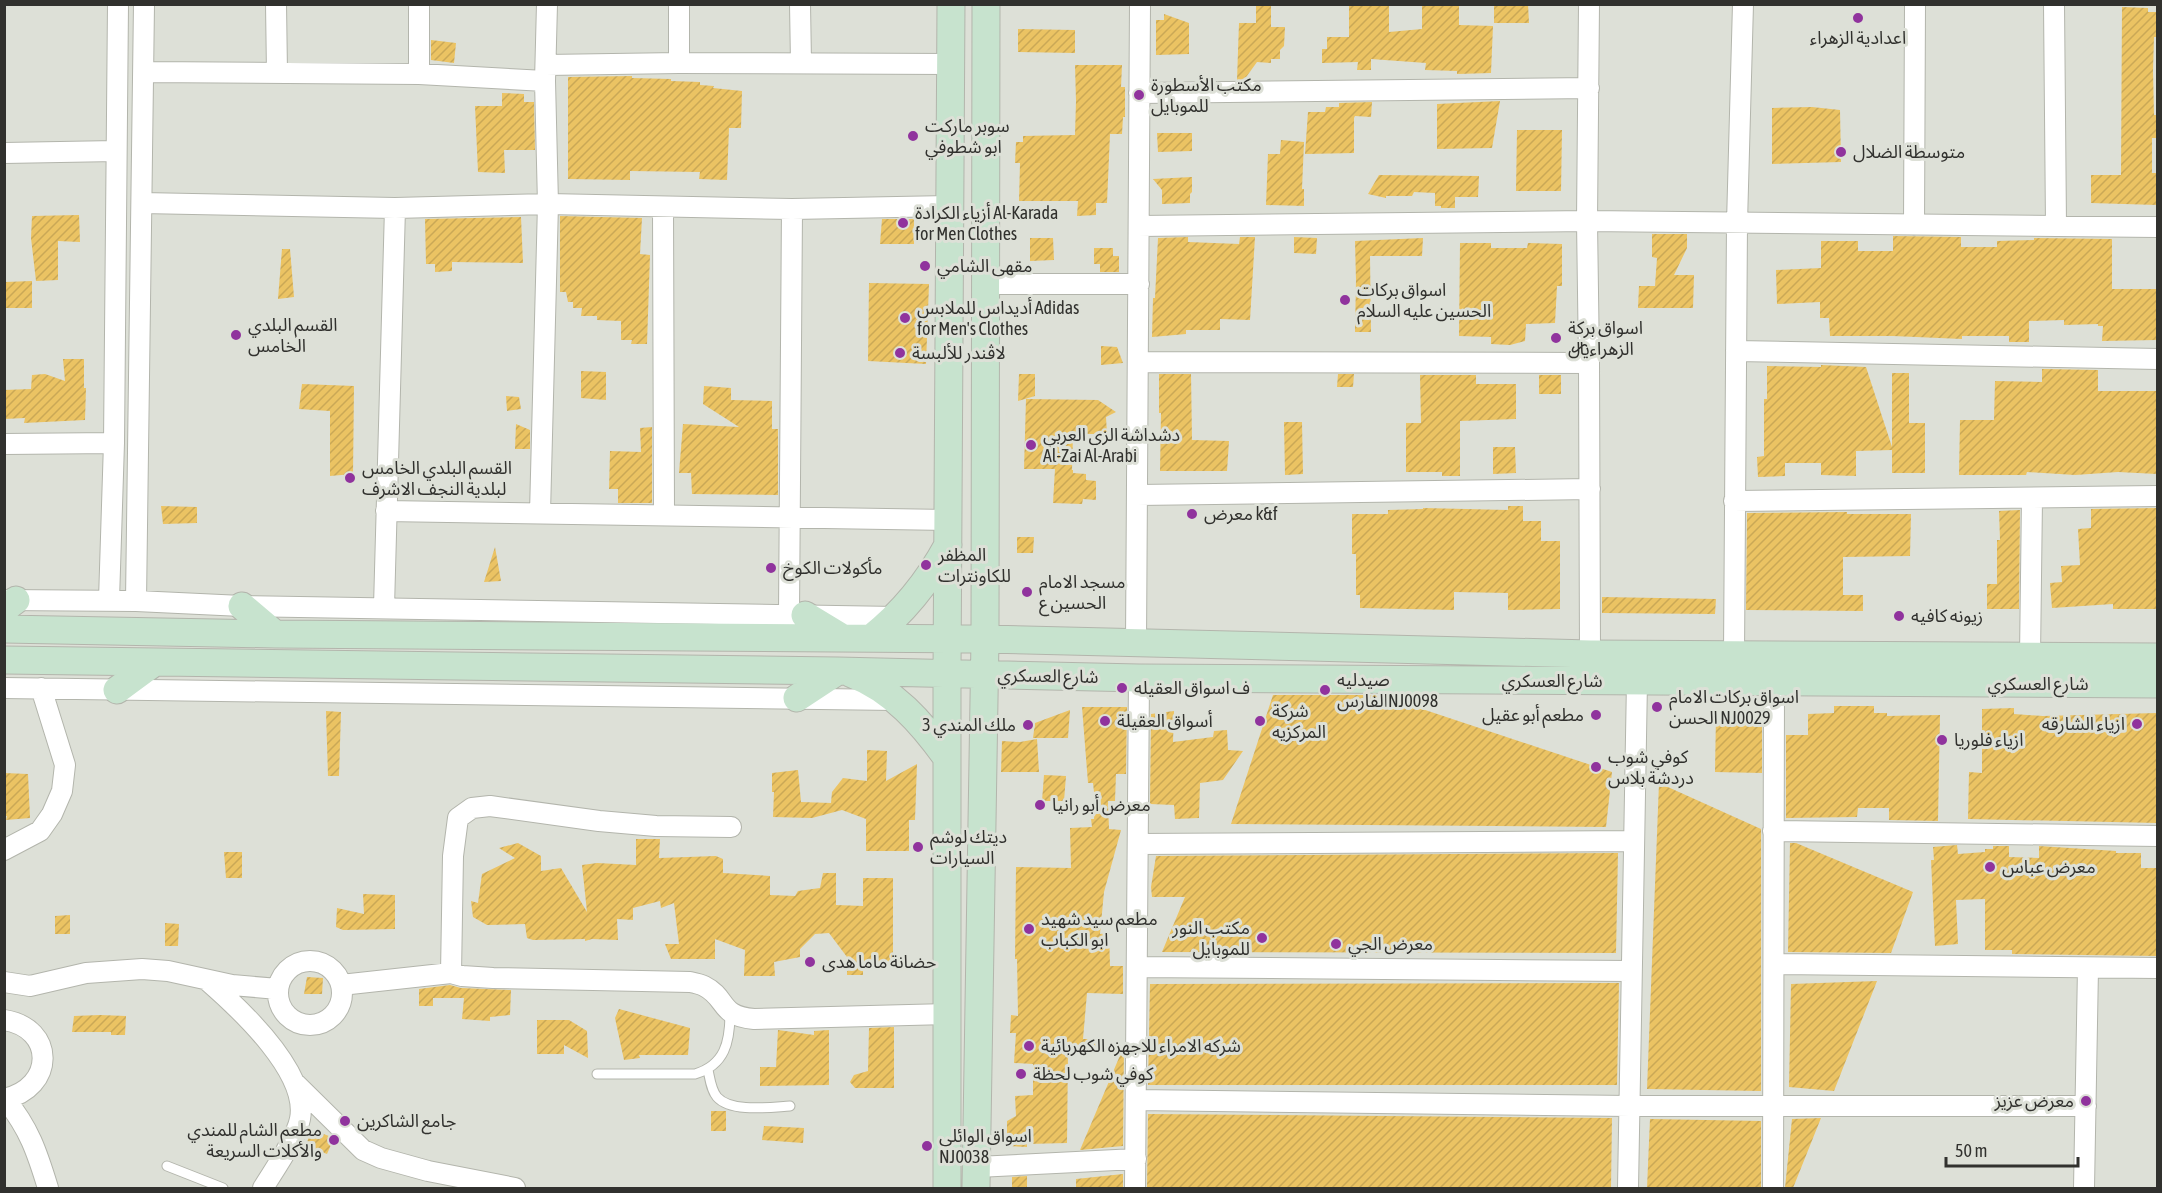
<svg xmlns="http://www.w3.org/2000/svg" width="2162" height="1193" font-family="'Asap Condensed','Noto Sans Arabic',sans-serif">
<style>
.building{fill:url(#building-hatch)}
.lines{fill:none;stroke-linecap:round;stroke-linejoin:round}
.lane-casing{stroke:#b3b5ac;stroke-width:11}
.street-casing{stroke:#b3b5ac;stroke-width:22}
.secondary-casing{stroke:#b3b5ac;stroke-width:29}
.lane{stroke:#fff;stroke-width:9}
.street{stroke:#fff;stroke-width:20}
.secondary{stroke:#c7e3ce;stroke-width:27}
.poi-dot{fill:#90339d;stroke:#dde0d7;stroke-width:2}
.labels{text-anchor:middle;stroke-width:6;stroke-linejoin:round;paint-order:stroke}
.poi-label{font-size:18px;fill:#31312e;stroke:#dde0d7;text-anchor:start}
.street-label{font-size:18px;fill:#31312e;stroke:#dde0d7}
</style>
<defs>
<pattern id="building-hatch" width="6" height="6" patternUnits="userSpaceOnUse" patternTransform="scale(1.5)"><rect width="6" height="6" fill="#ebc363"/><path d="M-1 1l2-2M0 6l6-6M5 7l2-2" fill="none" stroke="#caa856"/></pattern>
</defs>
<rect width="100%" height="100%" fill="#dde0d7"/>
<path class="building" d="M1256,4H1271V27H1285L1284,46L1280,50V59H1271V63L1257,62L1244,80H1237L1239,23H1256Z
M1349,4H1389V32L1422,29V4H1459V25L1493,26L1491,73L1457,74V71L1425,70L1426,63L1371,59V70H1357L1358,62L1322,63V49H1327V37H1349Z
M1494,4H1528L1529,23H1494Z
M2122,7L2148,8V12H2157V37H2154L2153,71L2154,115H2157V138H2152V173H2157V205L2091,203V175H2121Z
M1164,14L1189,23V54L1156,55V20H1164Z
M1018,29L1075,30V53L1018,52Z
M431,40L456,43L454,63L431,60Z
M1075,65H1122L1121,87H1125V117H1123L1122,134H1110L1107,203H1096V215L1077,216L1078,201H1019L1020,163H1015L1016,142H1023V136L1075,135L1076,101Z
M632,76V78L671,79V81L700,82V85L714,86L713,88L742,91L741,128H729L727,180L699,179L700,172L630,171V180L568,179V77Z
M502,93L524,94V102H534L535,150H504L505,173L478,172L475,106H502Z
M1500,101L1492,148L1437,149V104Z
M1372,102L1371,117L1355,116L1354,118V153L1305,154L1308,112H1325L1326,107H1339V103Z
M1812,107L1840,110L1841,162L1772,164V108Z
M1517,130H1562L1561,191H1516Z
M1157,133H1192V151L1158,152Z
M1281,140L1304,142L1302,189H1304V206L1266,205L1268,154H1280Z
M1379,175L1479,176L1478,197H1455V208H1441V206H1435V193L1414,192L1412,196H1386V198L1368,194Z
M1192,177V192L1190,194V203L1162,204V190L1153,179Z
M79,215L80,242L58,241V280L36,281L31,238L32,216Z
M560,216L642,218L640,254L650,255L647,344H631L632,340H621V321L597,320V316H581L582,308H573V302H568L566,292H560Z
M521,217L523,263L452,262V271L435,272V264H426L425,219Z
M882,219H914V244H880Z
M1652,234H1687V248L1674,275H1694L1693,308H1638L1639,286H1655L1657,258L1652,257Z
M1893,236L1961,237V247H1997V241L2034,240V238L2112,239V289H2157V340L2102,341L2103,326H2098V324L2064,325V320L2029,321V342H2009V336H1962V339L1893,336H1830L1829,318H1820V302L1777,304L1776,270L1821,268V241H1858V251H1893Z
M1188,237V242L1239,244L1240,237H1255L1250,320L1220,319V330H1186V334L1152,337L1153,298H1155L1158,238Z
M1294,237L1317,238L1316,254L1294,253Z
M1030,238H1053L1054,260L1030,261Z
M1423,238L1422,256H1370L1371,332H1355L1356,280L1355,241Z
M1460,243H1491V248H1527L1528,243L1562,244V286H1557L1555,323L1526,324L1525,341L1510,345L1491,344V337L1459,336Z
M1094,248H1113V256H1119V272H1100V264H1094Z
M282,249H290L294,297L278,299Z
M32,281V308H5V282Z
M869,283L929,284L926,364L868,361Z
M1101,346L1117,347L1123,363L1101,365Z
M63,359H84V388H86L85,420L24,423L25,418L4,419V390L31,389L32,375L45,374L65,381Z
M1821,365L1866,367L1892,447V373H1909V423H1925V473H1892V450L1856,451V476L1821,475V463H1785V476L1758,477L1757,457L1764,456V399H1767V366L1821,367Z
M2042,369L2098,370V391H2157V474L2118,472L2075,475L2027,472L2026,475H1959L1960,420H1994L1995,381L2042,382Z
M581,371L606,372V400L581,398Z
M1019,374H1035V396L1018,401Z
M1159,374H1191L1192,440L1229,441L1227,471H1160L1161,413H1159Z
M1338,374H1354L1353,387H1337Z
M1420,375H1476V384H1516V419L1460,421V476H1442V472H1406V423H1421Z
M1539,375H1561V394H1539Z
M302,384L354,386L353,474L330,476V411L299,409Z
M704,386L731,388V400L772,401V429H778V495L692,494L691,473H679L683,424L739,427L703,404Z
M506,396L519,397L521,409L507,411Z
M1026,399L1098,400L1116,412L1106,417L1107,434H1073L1072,470H1073V473L1086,474V480L1096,481V500L1083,499L1082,504L1053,503L1055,469H1024Z
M1284,422H1302L1303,474L1285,475Z
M516,424L530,430V449H515Z
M652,427V503H618V489H609L610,451L641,452L640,428Z
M1493,447H1515L1516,473L1493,474Z
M161,506L197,507V523L163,524Z
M1508,506H1523V521H1541V541H1560V609L1508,610V593L1454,592V610L1360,608V595H1356V554H1352V514H1388V510L1423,509V508L1508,510Z
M2157,508V609H2113V604L2052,608L2050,583L2062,582L2061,566L2080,565L2078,529L2091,528V509Z
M2020,510L2019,609H1987V584H1997V540H2000L1999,511Z
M1847,512V514H1911L1910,556L1843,557V595H1863V611L1746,610L1747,513Z
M1017,537H1034L1033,553H1017Z
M495,547L501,581L484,582Z
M1602,597L1716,599L1715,614L1602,613Z
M1273,695H1380L1612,772L1606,827L1231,824Z
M1834,706H1874V713H1887V716L1940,715L1938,821L1889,820V808H1858L1857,817L1786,818V735H1808V714L1834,713Z
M1082,707H1127L1126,774H1116L1115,801H1108L1109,829L1121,830L1104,892L1100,934L1109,933L1110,966H1123V994L1087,993L1083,1039H1096L1095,1054L1068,1053L1067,1143L1027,1144V1147L1007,1146V1121L1016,1116L1015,1096L1033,1095V1064L1014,1063L1016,1033H1010L1011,1015L1018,1016L1017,959H1015L1016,867L1071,868L1070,828L1092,827L1091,819H1094L1095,801L1093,783H1088Z
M2014,708V714L2043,716L2157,713V823L1968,819L1969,772L1982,773V709Z
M1070,710L1068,738H1033L1035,723Z
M326,711L341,712L339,776H328Z
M1174,711L1173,742L1213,737L1214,731L1227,730L1228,750L1243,751L1223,780L1200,783L1199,818L1175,819L1174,805L1150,804L1151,714Z
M1716,715L1762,716V773L1715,772Z
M1037,739L1039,772H1001L1002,741L1020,742Z
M867,750L887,751L886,781L917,764L915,820H909V851H866V819L842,810L812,818L773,817L774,792H772V773L798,770L801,802L831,803L832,792L843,778L867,781Z
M4,773L28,774L30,818L6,820L7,816H4Z
M1044,775L1066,776L1064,801H1042Z
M1659,783L1761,829V1091L1647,1089Z
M636,839H660L659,858L716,856L723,859V873L770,876V895L795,896L798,891L820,888L823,873H836V905L863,906V878H893V962H863V975H847V957L829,933L815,934L800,949V957L774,962L775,976H744L745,950L715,939V959H671L665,944H679L674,903L661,908L660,901L633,908V920L617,919L618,940L592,939L585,941V939L533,940L527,938L525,924L487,925L473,917L471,901L478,903L482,874L515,858L499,848L518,843L541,856V871L561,868L587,912L582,865L597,863L636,865Z
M1790,843H1796L1913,892L1891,953L1788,952Z
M1957,845L1958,854L1985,852V849H1993V846H2009V857L2039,858V846L2116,851V853H2141V868H2157V956L2012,954V950H1985V899L1956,900L1958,944L1935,946L1931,860H1934L1933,847Z
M224,852H242V878H226Z
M1618,853L1616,953L1162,952L1185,897H1152L1151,887L1156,856Z
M363,894L395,895V929L343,930L336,927L337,908L364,914Z
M70,915V934H55V916Z
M165,923L179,924L178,946H165Z
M307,977L323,978L322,994H304Z
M1877,981L1834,1091L1789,1087L1791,984Z
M1619,983L1617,1085H1148L1150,984Z
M450,985L461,988L511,990L510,1015L490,1017V1021L462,1019L464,998H433V1006H419V989Z
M619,1009L690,1028L688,1055H639L640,1058L624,1060L615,1018Z
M100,1015L126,1016L125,1035H111V1032H72L74,1016Z
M537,1020H569L587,1031L588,1058L564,1045V1054H537Z
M894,1027V1088H855L850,1082L854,1075L868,1071L869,1028Z
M778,1030L814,1035V1031L829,1030V1085L760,1086V1067H776Z
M1124,1045L1123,1146L1080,1150L1124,1046Z
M711,1111H726V1131H711Z
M1148,1114L1612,1118L1611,1188H1147Z
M1821,1118L1793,1188H1785L1792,1119Z
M1650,1119L1761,1121V1188H1647Z
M764,1126L804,1128L803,1143L762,1140Z
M311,1129L334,1138L327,1154L306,1146Z
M1123,1174V1188H1076V1179Z
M1027,1176V1188H1012V1177Z"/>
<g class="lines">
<g class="lane-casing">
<path id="lane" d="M708,1070C710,1079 711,1090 717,1097C731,1113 771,1107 790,1106
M597,1074H695C725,1065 730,1042 730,1013
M167,1166L223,1188"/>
</g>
<g class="street-casing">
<path id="street" d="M276,4L277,73
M679,4V63
M800,4L801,63
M1589,4L1587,221L1589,363L1590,654
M2054,4L2056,226
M546,65L679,63L952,64
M145,72L419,74L545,81
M419,74V4
M1139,93L1589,88
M4,153L116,151
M142,203L395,208L548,204L792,209L949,206
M663,207L664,515
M1914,225L1915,4
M1139,226L1587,221L2158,227
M986,284H1139
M1736,351L2158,359
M1139,362L1589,363
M4,444L114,443
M1138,495L1590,489
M1734,501L2158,496
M386,511L948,520
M540,513L548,204L545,81L547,4
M4,600L136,601L242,606L896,617
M109,600L114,443L118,4
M136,601L144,4
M384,607L395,208
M789,615L792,209
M1136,644L1140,4
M1734,655L1737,223L1743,4
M2030,657L2032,498
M4,688L895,700
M1773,831L2158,836
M1138,844L1633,841
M4,850L40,831L52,814L62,791L65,765L41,688
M278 993a32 32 0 1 1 64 0a32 32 0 1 1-64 0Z
M1774,964L2158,968
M1137,967L1631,971
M451,973L453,856L458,818L472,808L490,806L599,821L656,826L731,827
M4,982L30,986L86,973L142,969L168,971L232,985L278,989
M209,982C241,1010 309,1073 300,1119C296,1139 274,1170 263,1188
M341,985L451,973L462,976L493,978L690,982C695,983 700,984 704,986C728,998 718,1016 754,1019L948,1014
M4,1020C56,1028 55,1088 4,1099
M296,1084L363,1150L381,1158L428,1171L515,1188
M5,1099C29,1128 37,1152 48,1188
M1136,1100L1629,1106H2086
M977,1167L1136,1159
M1135,1188L1139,678
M1628,1188L1637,681
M1773,1188L1774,682
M2084,1188L2088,968"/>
</g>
<g class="secondary-casing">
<path id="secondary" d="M242,606L275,634
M4,609L16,600
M805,615L843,638
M4,629L275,634L985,639L1590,654L2158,657
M871,638C904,612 928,582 948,545
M4,660L838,671L1139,678L2158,684
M852,674C893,690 922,723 947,758
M117,690L155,662
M797,698L838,671
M947,1188V674L951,4
M976,1188L985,639L986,4"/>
</g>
<use href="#lane" class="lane"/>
<use href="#street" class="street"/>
<use href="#secondary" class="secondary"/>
</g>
<g class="poi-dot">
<circle cx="1858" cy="18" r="6"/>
<circle cx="1139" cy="95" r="6"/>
<circle cx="913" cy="136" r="6"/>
<circle cx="1841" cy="152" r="6"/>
<circle cx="903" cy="223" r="6"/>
<circle cx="925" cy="266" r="6"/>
<circle cx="1345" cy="300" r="6"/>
<circle cx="905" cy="318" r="6"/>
<circle cx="236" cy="335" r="6"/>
<circle cx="1556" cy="338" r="6"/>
<circle cx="900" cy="353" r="6"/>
<circle cx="1031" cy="445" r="6"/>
<circle cx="350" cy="478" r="6"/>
<circle cx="1192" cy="514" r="6"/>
<circle cx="926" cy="565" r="6"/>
<circle cx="771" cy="568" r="6"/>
<circle cx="1027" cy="592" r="6"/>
<circle cx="1899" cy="616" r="6"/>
<circle cx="1122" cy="688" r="6"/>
<circle cx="1325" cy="690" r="6"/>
<circle cx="1657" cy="707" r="6"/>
<circle cx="1596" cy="715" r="6"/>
<circle cx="1105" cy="721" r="6"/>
<circle cx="1260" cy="721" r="6"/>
<circle cx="2137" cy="724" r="6"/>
<circle cx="1028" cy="725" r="6"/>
<circle cx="1942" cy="740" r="6"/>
<circle cx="1596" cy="767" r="6"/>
<circle cx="1040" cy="805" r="6"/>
<circle cx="918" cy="847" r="6"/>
<circle cx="1990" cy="867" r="6"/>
<circle cx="1029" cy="929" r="6"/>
<circle cx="1262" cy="938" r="6"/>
<circle cx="1336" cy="944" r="6"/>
<circle cx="810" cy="962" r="6"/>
<circle cx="1029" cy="1046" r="6"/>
<circle cx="1021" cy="1074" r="6"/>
<circle cx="2086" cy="1101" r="6"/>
<circle cx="345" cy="1121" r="6"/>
<circle cx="334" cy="1140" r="6"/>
<circle cx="927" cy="1146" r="6"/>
</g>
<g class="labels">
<g class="poi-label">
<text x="1858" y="44" text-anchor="middle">اعدادية الزهراء</text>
<text x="1151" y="91">مكتب الأسطورة<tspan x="1151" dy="21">للموبايل</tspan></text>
<text x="925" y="132">سوبر ماركت<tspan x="925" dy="21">ابو شطوفي</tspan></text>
<text x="1853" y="158">متوسطة الضلال</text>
<text x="915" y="219">أزياء الكرادة Al-Karada<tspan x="915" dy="21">for Men Clothes</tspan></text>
<text x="937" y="272">مقهى الشامي</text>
<text x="1357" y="296">اسواق بركات<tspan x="1357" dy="21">الحسين عليه السلام</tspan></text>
<text x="917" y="314">أديداس للملابس Adidas<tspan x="917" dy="21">for Men's Clothes</tspan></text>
<text x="248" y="331">القسم البلدي<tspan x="248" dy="21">الخامس</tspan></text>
<text x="1568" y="334">اسواق بركة<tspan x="1568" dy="21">الزهراء﷼</tspan></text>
<text x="912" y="359">لاڤندر للألبسة</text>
<text x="1043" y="441">دشداشة الزي العربي<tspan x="1043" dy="21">Al-Zai Al-Arabi</tspan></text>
<text x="362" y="474">القسم البلدي الخامس<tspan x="362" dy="21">لبلدية النجف الاشرف</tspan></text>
<text x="1204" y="520">معرض k&amp;f</text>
<text x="938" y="561">المظفر<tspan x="938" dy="21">للكاونترات</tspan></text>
<text x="783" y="574">مأكولات الكوخ</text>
<text x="1039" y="588">مسجد الامام<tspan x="1039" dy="21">الحسين ع</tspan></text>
<text x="1911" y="622">زيونه كافيه</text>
<text x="1337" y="686">صيدليه<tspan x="1337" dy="21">الفارسNJ0098</tspan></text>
<text x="1134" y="694">ف اسواق العقيله</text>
<text x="1669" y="703">اسواق بركات الامام<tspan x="1669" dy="21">الحسن NJ0029</tspan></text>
<text x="1272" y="717">شركة<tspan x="1272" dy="21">المركزيه</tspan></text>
<text x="1584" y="721" text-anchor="end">مطعم أبو عقيل</text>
<text x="1117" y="727">أسواق العقيلة</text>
<text x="2125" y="730" text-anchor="end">ازياء الشارقه</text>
<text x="1016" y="731" text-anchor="end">ملك المندي 3</text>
<text x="1954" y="746">ازياء فلوريا</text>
<text x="1608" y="763">كوفي شوب<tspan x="1608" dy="21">دردشة بلاس</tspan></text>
<text x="1052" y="811">معرض أبو رانيا</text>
<text x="930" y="843">ديتك لوشم<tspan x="930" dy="21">السيارات</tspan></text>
<text x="2002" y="873">معرض عباس</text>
<text x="1041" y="925">مطعم سيد شهيد<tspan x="1041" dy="21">ابو الكباب</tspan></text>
<text x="1250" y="934" text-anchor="end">مكتب النور<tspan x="1250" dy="21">للموبايل</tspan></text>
<text x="1348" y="950">معرض الجي</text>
<text x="822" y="968">حضانة ماما هدى</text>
<text x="1041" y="1052">شركه الامراء للاجهزه الكهربائية</text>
<text x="1033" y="1080">كوفي شوب لحظة</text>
<text x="2074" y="1107" text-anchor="end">معرض عزيز</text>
<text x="357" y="1127">جامع الشاكرين</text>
<text x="322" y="1136" text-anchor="end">مطعم الشام للمندي<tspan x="322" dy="21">والأكلات السريعة</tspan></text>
<text x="939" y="1142">اسواق الوائلی<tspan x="939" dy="21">NJ0038</tspan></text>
</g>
<g class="street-label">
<text transform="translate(1048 676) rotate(1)" y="6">شارع العسكري</text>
<text x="1552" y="687">شارع العسكري</text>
<text x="2038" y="690">شارع العسكري</text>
</g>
</g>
<rect width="2162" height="1193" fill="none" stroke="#31312e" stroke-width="12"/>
<path d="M1946 1157v9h132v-9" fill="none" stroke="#31312e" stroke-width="3"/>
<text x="1955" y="1157" font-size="18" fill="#31312e" stroke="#dde0d7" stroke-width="4.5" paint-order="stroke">50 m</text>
</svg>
